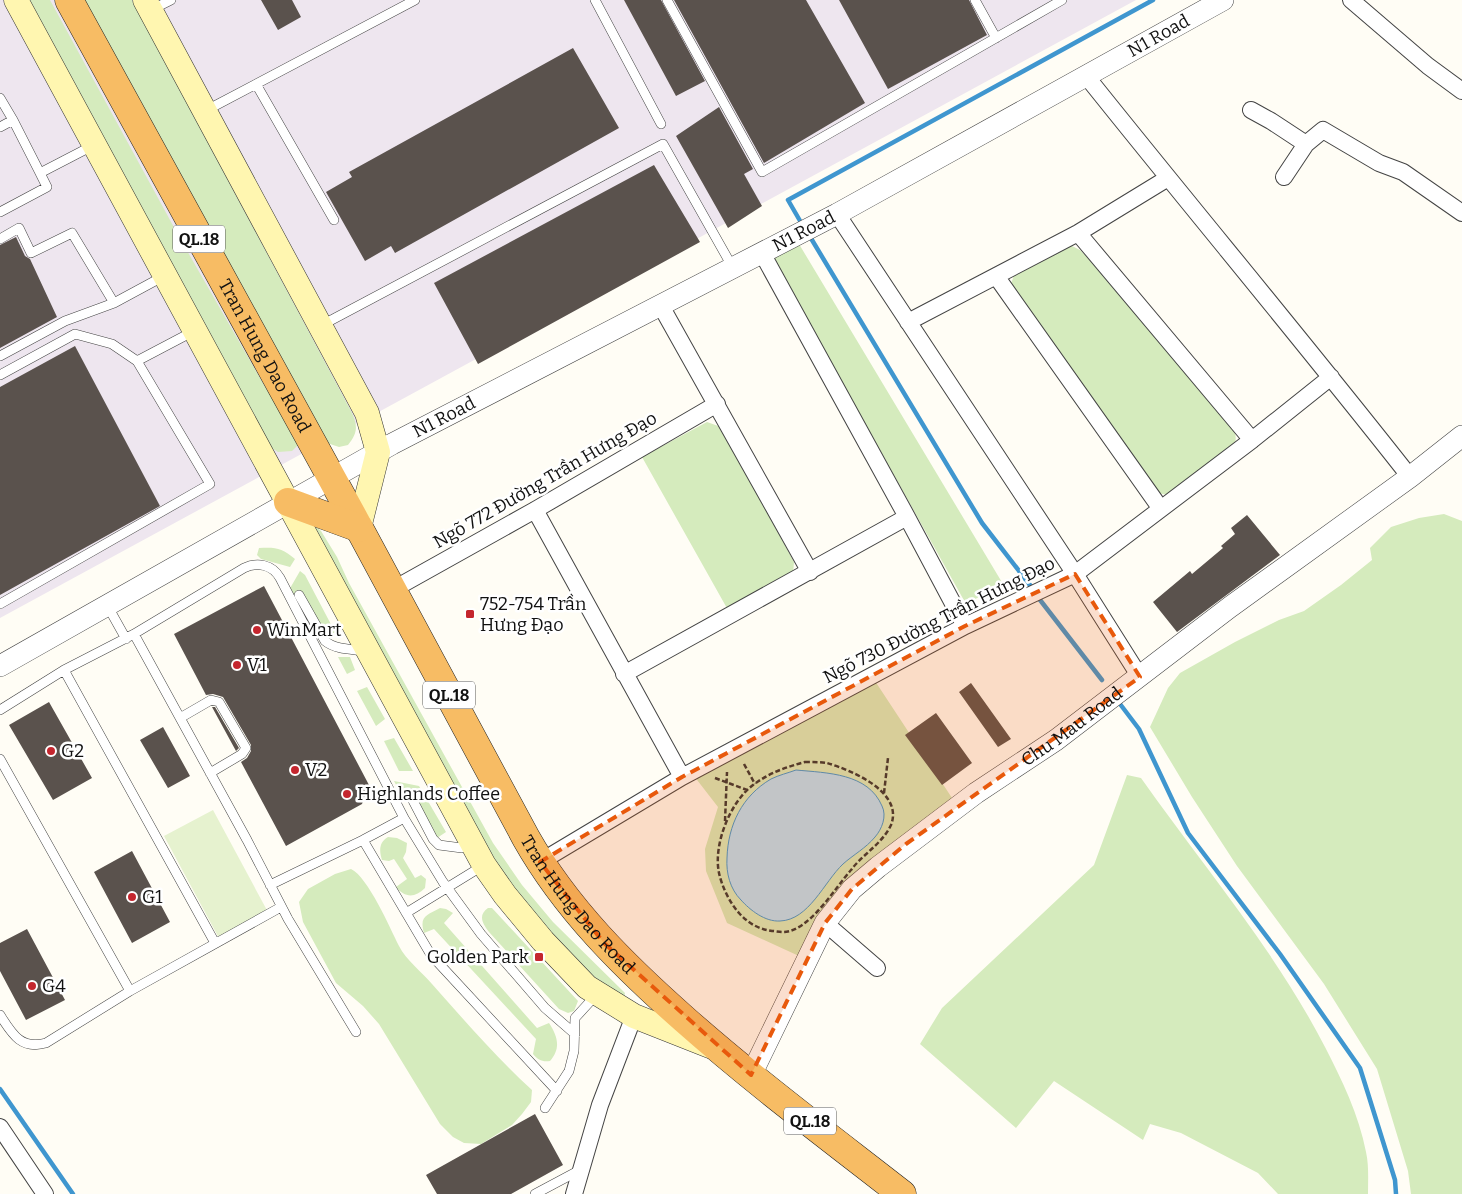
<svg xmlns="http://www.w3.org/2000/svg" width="1462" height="1194" font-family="Bitter,serif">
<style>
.industrial{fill:#eee6ef}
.green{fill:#d5ebbd}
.pitch{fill:#e6f2cf}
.water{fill:#b9e0f7;stroke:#3f96cf}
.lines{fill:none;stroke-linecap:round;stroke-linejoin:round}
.stream{stroke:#3f96cf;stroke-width:4.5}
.building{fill:#5a524d}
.service-casing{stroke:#444;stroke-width:10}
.minor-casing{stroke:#444;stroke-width:18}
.tertiary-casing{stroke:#444;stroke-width:22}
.secondary-casing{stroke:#333;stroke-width:25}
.trunk-casing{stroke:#222;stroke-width:29}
.path{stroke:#333;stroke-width:2.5;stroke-dasharray:5 2.5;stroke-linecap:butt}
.service{stroke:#fff;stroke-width:9}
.minor{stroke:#fff;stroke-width:16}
.tertiary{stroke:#fff;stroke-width:21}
.secondary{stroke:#fff6b0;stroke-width:24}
.trunk{stroke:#f7bc64;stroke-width:28}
.marked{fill:#e8590c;fill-opacity:0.2;stroke:#e8590c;stroke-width:4;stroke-dasharray:10 6;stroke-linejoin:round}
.poi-dot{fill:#c4262e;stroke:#fff;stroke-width:2}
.labels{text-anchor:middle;stroke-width:5;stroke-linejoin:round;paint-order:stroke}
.shield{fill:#fff;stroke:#585858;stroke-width:1}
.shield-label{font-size:16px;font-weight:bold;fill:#111}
.street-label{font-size:18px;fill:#111;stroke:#fff}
.poi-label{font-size:18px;fill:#111;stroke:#fff;text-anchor:start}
</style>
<rect width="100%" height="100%" fill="#fffdf5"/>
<path class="industrial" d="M0,0H1136L0,618Z"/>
<path class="green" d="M28,0H50L182,242L264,385L291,428L298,442L297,446L292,451L278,452L270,447Z
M84,0H132L351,411C358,425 358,433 348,445L339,447L327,443Z
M1066,243L1080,250L1086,256L1231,425C1236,433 1237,438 1234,447L1173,496L1158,493L1011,284L1014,275Z
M799,244L1003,584L966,604L772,257Z
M707,422L721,427L794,562L793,574L728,610L642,457Z
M1444,514L1462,521V1194H1411L1408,1171L1377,1069L1324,984L1237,866L1192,797L1150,727L1168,688L1180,673L1235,642L1279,620L1304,611L1341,585L1372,560L1370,548L1391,527L1419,518Z
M313,528H318L321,531L337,557L349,583L493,843L522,885L553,922L625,993L624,998L596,980L548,931L504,877Z
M259,548C276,547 282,548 295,559L290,567L261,559L257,555Z
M300,571L305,575L335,632L328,637L302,591L293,595L289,590Z
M338,657H350L355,670L347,674Z
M875,681L952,798C893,842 847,902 799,956L727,923L706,871L705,849L718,807L694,776Z
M367,687L385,719L376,726L357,691Z
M394,738L413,771H399L384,741Z
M1127,775L1141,778C1203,866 1275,950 1325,1047C1342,1080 1359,1115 1366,1152C1369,1165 1368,1181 1368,1194H1278L1258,1173L1181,1133L1150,1124L1143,1140L1054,1081L1016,1128L920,1044L942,1008L1094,865Z
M394,781L419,786L446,832L437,838L412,790L402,796Z
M388,837L397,838L407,843L406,852L403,858L415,878L421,875L426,879L425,888C415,898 405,898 396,887L407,879L394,859L389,861L382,860C379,851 379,842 388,837Z
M351,869C368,877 390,928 399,946C406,960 422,972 432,984C464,1020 496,1057 532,1090L531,1102L522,1114L512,1125L481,1144L464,1143L453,1137L440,1124L379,1024L363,1006L336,983L303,922L299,902L308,889L335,874Z
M440,908L446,909L453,913L444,923L537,1028L549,1023C558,1037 561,1048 550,1061C542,1062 538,1060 533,1054L536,1039L434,929L424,933C419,916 427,915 440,908Z
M488,908H492L578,1001L574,1011L568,1013L559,1009L489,932C482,923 478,915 488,908Z"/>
<path class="pitch" d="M213,810L269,914L220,940L164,836Z"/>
<path class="water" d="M796,770C827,773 868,773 882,806C887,816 882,829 875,837C866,848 853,855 843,864C824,882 809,920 780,921C765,922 750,910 741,900C730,889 726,873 727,858C728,825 742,796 771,779C779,775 788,773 796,770Z"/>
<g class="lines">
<path class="stream" d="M803,226L788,200L1153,0
M809,235L982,523L1033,589
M1037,596L1102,680
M1117,700L1139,729L1188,833L1280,954L1360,1068L1395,1180L1396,1194
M0,1089L73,1194"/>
</g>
<path class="building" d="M261,0H292L301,17L278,30Z
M624,0H661L705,81L676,96Z
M674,0H806L865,103L764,163Z
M839,0H969L987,35L888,89Z
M573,48L619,128L395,253L391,246L365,261L326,192L352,177L349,172Z
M719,107L753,169L744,174L762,206L728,228L676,136Z
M654,165L700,242L478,364L434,283Z
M16,237L25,256L30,259L57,317L0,348V245Z
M75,346L160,506L0,595V387Z
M1247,515L1280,555L1177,632L1153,602L1190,571L1192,574L1223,548L1221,546L1235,534L1231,528Z
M264,586L369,785L362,804L286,846L241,762L247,758L251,751V745L223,697L213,694L206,695L174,634Z
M971,683L1011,739L998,747L959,692Z
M49,702L92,778L53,800L9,725Z
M212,707H215L239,748L236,751Z
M936,713L972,763L942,785L905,735Z
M163,727L190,776L168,788L140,740Z
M132,851L170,922L132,943L94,872Z
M27,929L65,1000L26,1020L0,971V943Z
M535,1114L563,1165L511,1194H437L426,1175Z"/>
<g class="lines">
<g class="service-casing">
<path id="service" d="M595,0L661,124
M667,0L762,172L1062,0
M975,0L996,38
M151,10L171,0
M256,84L334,220
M0,98L13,120
M205,111L415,0
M0,127L13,120L40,173
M0,212L47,187L40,173L94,145
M0,239L19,228L31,253L72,233L114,303
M322,325L663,144L733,268
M0,356L65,321L114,303L164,276
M137,361L194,331
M0,375L75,334L112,344L137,361L210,484L0,604
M299,595L325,641C336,650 352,649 365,651
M107,605L126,639
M134,634L247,840L288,919L356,1032
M64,670L215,943
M0,710L64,670L134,634L244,568C257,562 272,564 280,578L404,818
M180,718L211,700L219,702L246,748L242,754L210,773
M0,759L130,991
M409,793L433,839L439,845L462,848L471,842
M270,885L363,840
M406,913L484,865
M0,1015C12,1034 21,1050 46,1043L130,991L281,907
M557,1091L431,955L363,840L404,818L443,882L481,934L545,1008L575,1034
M545,1108L569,1071L574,1051L575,1018L596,995
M535,1194L580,1170"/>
</g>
<g class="minor-casing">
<path id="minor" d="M1351,0L1428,66L1462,91
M1087,77C1194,211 1304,342 1410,477
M1251,110L1271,121L1306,144L1323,130L1379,163L1403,172L1462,213
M1284,177L1306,144
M837,214L1075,574L1140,677
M1078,233L1252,440
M762,253L907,517L965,626
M996,276L1161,509
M661,306L810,572
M908,322L1078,233L1168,178
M535,510L682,777
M392,590L535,510L717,404
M624,674L907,517
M540,862L682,777L965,626L1075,574L1252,440L1331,377
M825,923L877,968
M0,1127L45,1194
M574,1194L600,1105L634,1016"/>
</g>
<g class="tertiary-casing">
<g id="tertiary">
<path id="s1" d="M0,666L392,444L837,214L1223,0"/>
<path id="s2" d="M751,1075L825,923L852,889L878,867L976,793L1056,740L1230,607L1410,477L1462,436"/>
</g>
</g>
<g class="secondary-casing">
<path id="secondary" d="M16,0L484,865L505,895L543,941L587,987L634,1016L710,1046
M145,0L367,413L378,452L359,528"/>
</g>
<g class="trunk-casing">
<g id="trunk">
<path id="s3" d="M69,0L352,515L526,838C566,909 624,966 684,1019C754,1081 829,1137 902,1194"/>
<path d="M288,502L359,528"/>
</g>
</g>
<path class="path" d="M805,762C812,762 820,762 827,763C851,770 904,792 891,825C882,844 863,854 851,870C835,888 809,932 783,932C779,932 775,931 772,931C758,929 748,923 739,913C730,903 722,887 719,873C713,845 730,802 753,785C769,773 786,767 805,762Z
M744,764L755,784
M715,778L747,790
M884,793L888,758
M725,821L727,772"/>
<use href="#service" class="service"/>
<use href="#minor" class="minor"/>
<use href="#tertiary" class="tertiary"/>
<use href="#secondary" class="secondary"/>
<use href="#trunk" class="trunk"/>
</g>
<path class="marked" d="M1075,574L1140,677L906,844L852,889L825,923L751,1075L604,943L540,862L682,777L965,626Z"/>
<g class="poi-dot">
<rect x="465" y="609" width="10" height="10" rx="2.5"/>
<circle cx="257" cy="630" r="5"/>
<circle cx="237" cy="665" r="5"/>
<circle cx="51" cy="751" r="5"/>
<circle cx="295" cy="770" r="5"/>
<circle cx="347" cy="794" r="5"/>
<circle cx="132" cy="897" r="5"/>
<rect x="534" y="952" width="10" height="10" rx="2.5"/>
<circle cx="32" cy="986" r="5"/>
</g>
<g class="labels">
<g class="shield">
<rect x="173" y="225.5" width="52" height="27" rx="4"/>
<rect x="423" y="681.5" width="52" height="27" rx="4"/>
<rect x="784" y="1107.5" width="52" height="27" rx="4"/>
</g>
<g class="shield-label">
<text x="199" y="245">QL.18</text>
<text x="449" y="701">QL.18</text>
<text x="810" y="1127">QL.18</text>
</g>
<g class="street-label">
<text dy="6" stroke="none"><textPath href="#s1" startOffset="1319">N1 Road</textPath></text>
<text dy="6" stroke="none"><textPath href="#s1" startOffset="914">N1 Road</textPath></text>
<text dy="6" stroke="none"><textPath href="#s3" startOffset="406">Tran Hung Dao Road</textPath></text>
<text dy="6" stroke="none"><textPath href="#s1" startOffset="509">N1 Road</textPath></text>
<text transform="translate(545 480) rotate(-30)" y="6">Ngõ 772 Đường Trần Hưng Đạo</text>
<text transform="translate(939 620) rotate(-27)" y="6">Ngõ 730 Đường Trần Hưng Đạo</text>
<text dy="6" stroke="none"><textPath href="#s2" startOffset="486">Chu Mau Road</textPath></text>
<text dy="6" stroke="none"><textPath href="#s3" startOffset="1039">Tran Hung Dao Road</textPath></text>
</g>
<g class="poi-label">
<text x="480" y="610">752-754 Trần<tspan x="480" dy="21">Hưng Đạo</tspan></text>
<text x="267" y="636">WinMart</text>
<text x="247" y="671">V1</text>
<text x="61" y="757">G2</text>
<text x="305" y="776">V2</text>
<text x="357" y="800">Highlands Coffee</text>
<text x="142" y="903">G1</text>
<text x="529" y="963" text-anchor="end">Golden Park</text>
<text x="42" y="992">G4</text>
</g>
</g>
</svg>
